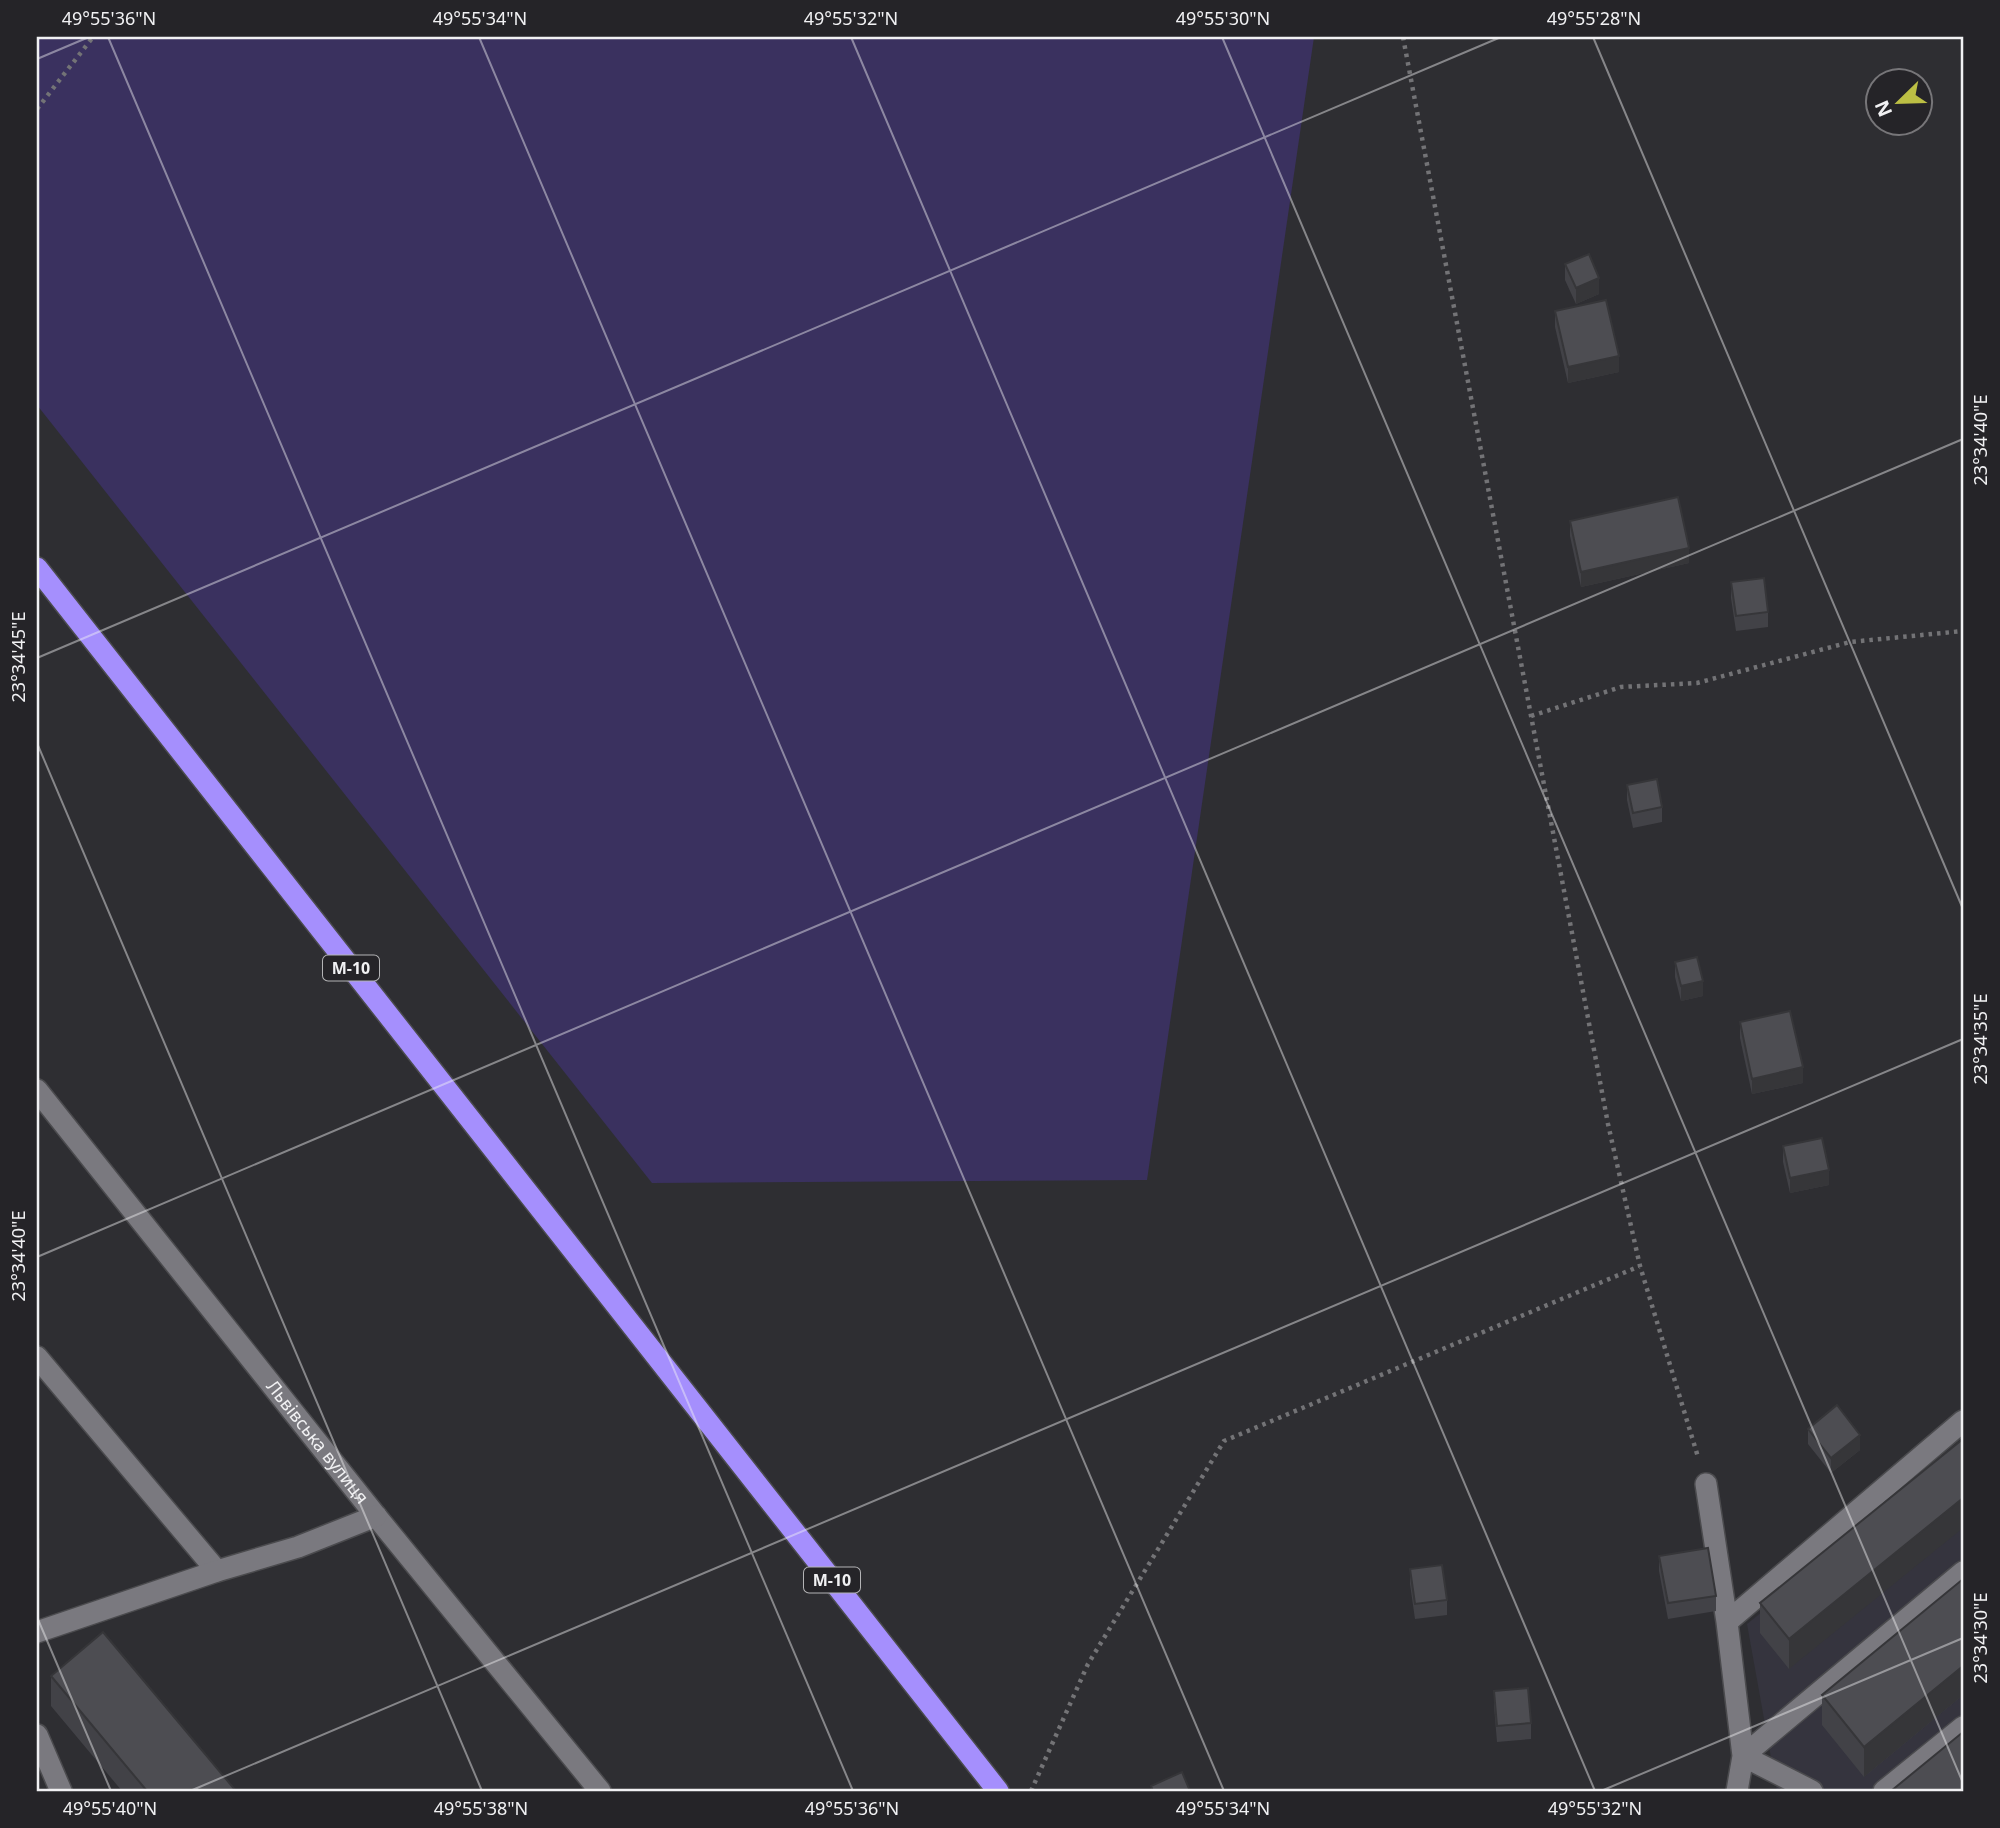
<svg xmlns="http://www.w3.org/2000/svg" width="2000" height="1828" font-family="'Noto Sans',sans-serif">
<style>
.built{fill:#35343e}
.green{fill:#3a315f}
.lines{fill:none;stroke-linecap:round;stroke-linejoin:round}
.lane-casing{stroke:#4b4b4e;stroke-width:24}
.street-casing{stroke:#4b4b4e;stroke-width:24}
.highway-casing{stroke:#4b4b4e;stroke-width:24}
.path{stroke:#737376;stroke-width:4.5;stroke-dasharray:3.5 5;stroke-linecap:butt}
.lane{stroke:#7a797f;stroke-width:21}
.street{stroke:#7a797f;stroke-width:21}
.highway{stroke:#a58ffd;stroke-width:21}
.wall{fill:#424247}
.shaded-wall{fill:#363639}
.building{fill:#4d4d52;stroke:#363639;stroke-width:2}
.ticks{fill:none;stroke:#f1f1f3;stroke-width:2;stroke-opacity:0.45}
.labels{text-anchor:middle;stroke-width:7;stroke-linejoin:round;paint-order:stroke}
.shield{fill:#252428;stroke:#b4b4b6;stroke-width:2}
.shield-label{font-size:16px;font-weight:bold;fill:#f1f1f3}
.street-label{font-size:18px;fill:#f1f1f3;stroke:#252428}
.neatline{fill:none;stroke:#f1f1f3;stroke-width:2.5}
.ticks-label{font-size:18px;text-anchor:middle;fill:#f1f1f3}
</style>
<rect width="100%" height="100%" fill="#2e2e32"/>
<path class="built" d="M1963,1450V1791H1777L1747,1624Z"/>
<path class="green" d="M37,37H1314L1147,1180L652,1183L37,405Z"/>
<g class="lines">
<g class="lane-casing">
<path id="lane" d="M37,1357L217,1571
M1706,1484L1727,1622L1743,1756L1737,1791
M1727,1622L1963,1421
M1812,1791L1743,1756L1963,1572
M1884,1791L1963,1727"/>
</g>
<g class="street-casing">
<g id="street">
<path id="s1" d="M37,1090L376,1516L600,1791"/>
<path d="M37,1632L217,1571L298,1547L376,1516"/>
<path d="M37,1735L61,1791"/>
</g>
</g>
<g class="highway-casing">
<path id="highway" d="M37,568L998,1791"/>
</g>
<path class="path" d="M1403,37L1608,1124L1640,1266L1698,1457
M37,109L93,37
M1531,716L1621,687L1697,683L1850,642L1963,631
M1031,1791L1088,1664L1224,1441L1640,1266"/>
<use href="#lane" class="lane"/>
<use href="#street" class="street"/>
<use href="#highway" class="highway"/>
</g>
<path class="wall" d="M1565,264L1599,294L1576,304L1565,280Z
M1555,311L1619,372L1568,383L1555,327Z
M1570,521L1689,563L1581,587L1570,536Z
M1731,582L1768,612V627L1736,631L1731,598Z
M1627,785L1662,807V822L1633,828L1627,800Z
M1675,962L1703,996L1681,1001L1675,977Z
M1740,1022L1803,1083L1752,1094L1740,1038Z
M1783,1146L1829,1185L1790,1193L1783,1162Z
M1808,1429L1860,1450L1831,1473L1808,1444Z
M1963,1439L1789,1669L1760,1633V1603Z
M1659,1556L1716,1596V1611L1668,1619L1659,1571Z
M1410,1569L1447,1600V1615L1415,1619L1410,1584Z
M1963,1579V1695L1864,1777L1822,1725V1695Z
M51,1676L236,1791H122L51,1706Z
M1494,1691L1531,1723V1739L1497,1742L1494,1706Z"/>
<path class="shaded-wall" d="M1599,278V294L1576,304V288Z
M1619,356V372L1568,383V367Z
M1689,548V563L1581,587V572Z
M1703,981V996L1681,1001V986Z
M1803,1067V1083L1752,1094V1079Z
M1829,1170V1185L1790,1193V1178Z
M1860,1435V1450L1831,1473V1458Z
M1963,1498V1528L1789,1669V1639Z
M40,1538V1568L37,1570V1541Z
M1963,1666V1695L1864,1777V1747Z"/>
<path class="building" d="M1589,254L1599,278L1576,288L1565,264Z
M1606,300L1619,356L1568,367L1555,311Z
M1678,497L1689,548L1581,572L1570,521Z
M1764,578L1768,612L1736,616L1731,582Z
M1657,779L1662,807L1633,813L1627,785Z
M1697,957L1703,981L1681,986L1675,962Z
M1790,1011L1803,1067L1752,1079L1740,1022Z
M1822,1138L1829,1170L1790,1178L1783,1146Z
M1837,1405L1860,1435L1831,1458L1808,1429Z
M1963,1439V1498L1789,1639L1760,1603Z
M1708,1548L1716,1596L1668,1603L1659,1556Z
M1442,1565L1447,1600L1415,1604L1410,1569Z
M1963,1579V1666L1864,1747L1822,1695Z
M103,1632L236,1791H147L51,1676Z
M1528,1688L1531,1723L1497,1726L1494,1691Z
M1963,1732V1791H1891Z
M1182,1772L1190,1791H1153L1151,1786Z"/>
<path class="ticks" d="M108,37L853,1791M479,37L1224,1791M851,37L1595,1791M1222,37L1963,1783M1593,37L1963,909M37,59L89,37M37,658L1501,37M37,743L482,1791M37,1257L1963,439M37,1617L111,1791M190,1791L1963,1039M1601,1791L1963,1638"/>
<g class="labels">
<g class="shield">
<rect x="323" y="955.5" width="56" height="25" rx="5"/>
<rect x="804" y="1567.5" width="56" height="25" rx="5"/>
</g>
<g class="shield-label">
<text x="351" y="974">М-10</text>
<text x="832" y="1586">М-10</text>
</g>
<g class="street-label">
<text dy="6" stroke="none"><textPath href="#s1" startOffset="450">Львівська вулиця</textPath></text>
</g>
</g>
<rect width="2000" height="1828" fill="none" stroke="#252428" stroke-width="77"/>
<g transform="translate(1899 102) rotate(247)"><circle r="33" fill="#252428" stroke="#777679" stroke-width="2"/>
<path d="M0-5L12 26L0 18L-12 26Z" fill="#bcbf44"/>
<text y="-10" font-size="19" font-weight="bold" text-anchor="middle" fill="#f1f1f3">N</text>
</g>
<rect x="38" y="38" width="1924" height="1752" class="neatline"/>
<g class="ticks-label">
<text x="109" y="25">49°55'36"N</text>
<text x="480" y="25">49°55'34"N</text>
<text x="851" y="25">49°55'32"N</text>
<text x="1223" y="25">49°55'30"N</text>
<text x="1594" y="25">49°55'28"N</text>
<text transform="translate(1981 440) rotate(-90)" y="6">23°34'40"E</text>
<text transform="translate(19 657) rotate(-90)" y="6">23°34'45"E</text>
<text transform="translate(1981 1039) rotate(-90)" y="6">23°34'35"E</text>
<text transform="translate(19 1256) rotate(-90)" y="6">23°34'40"E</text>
<text transform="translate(1981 1638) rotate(-90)" y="6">23°34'30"E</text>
<text x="110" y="1815">49°55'40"N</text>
<text x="481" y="1815">49°55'38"N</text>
<text x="852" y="1815">49°55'36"N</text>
<text x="1223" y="1815">49°55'34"N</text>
<text x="1595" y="1815">49°55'32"N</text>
</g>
</svg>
